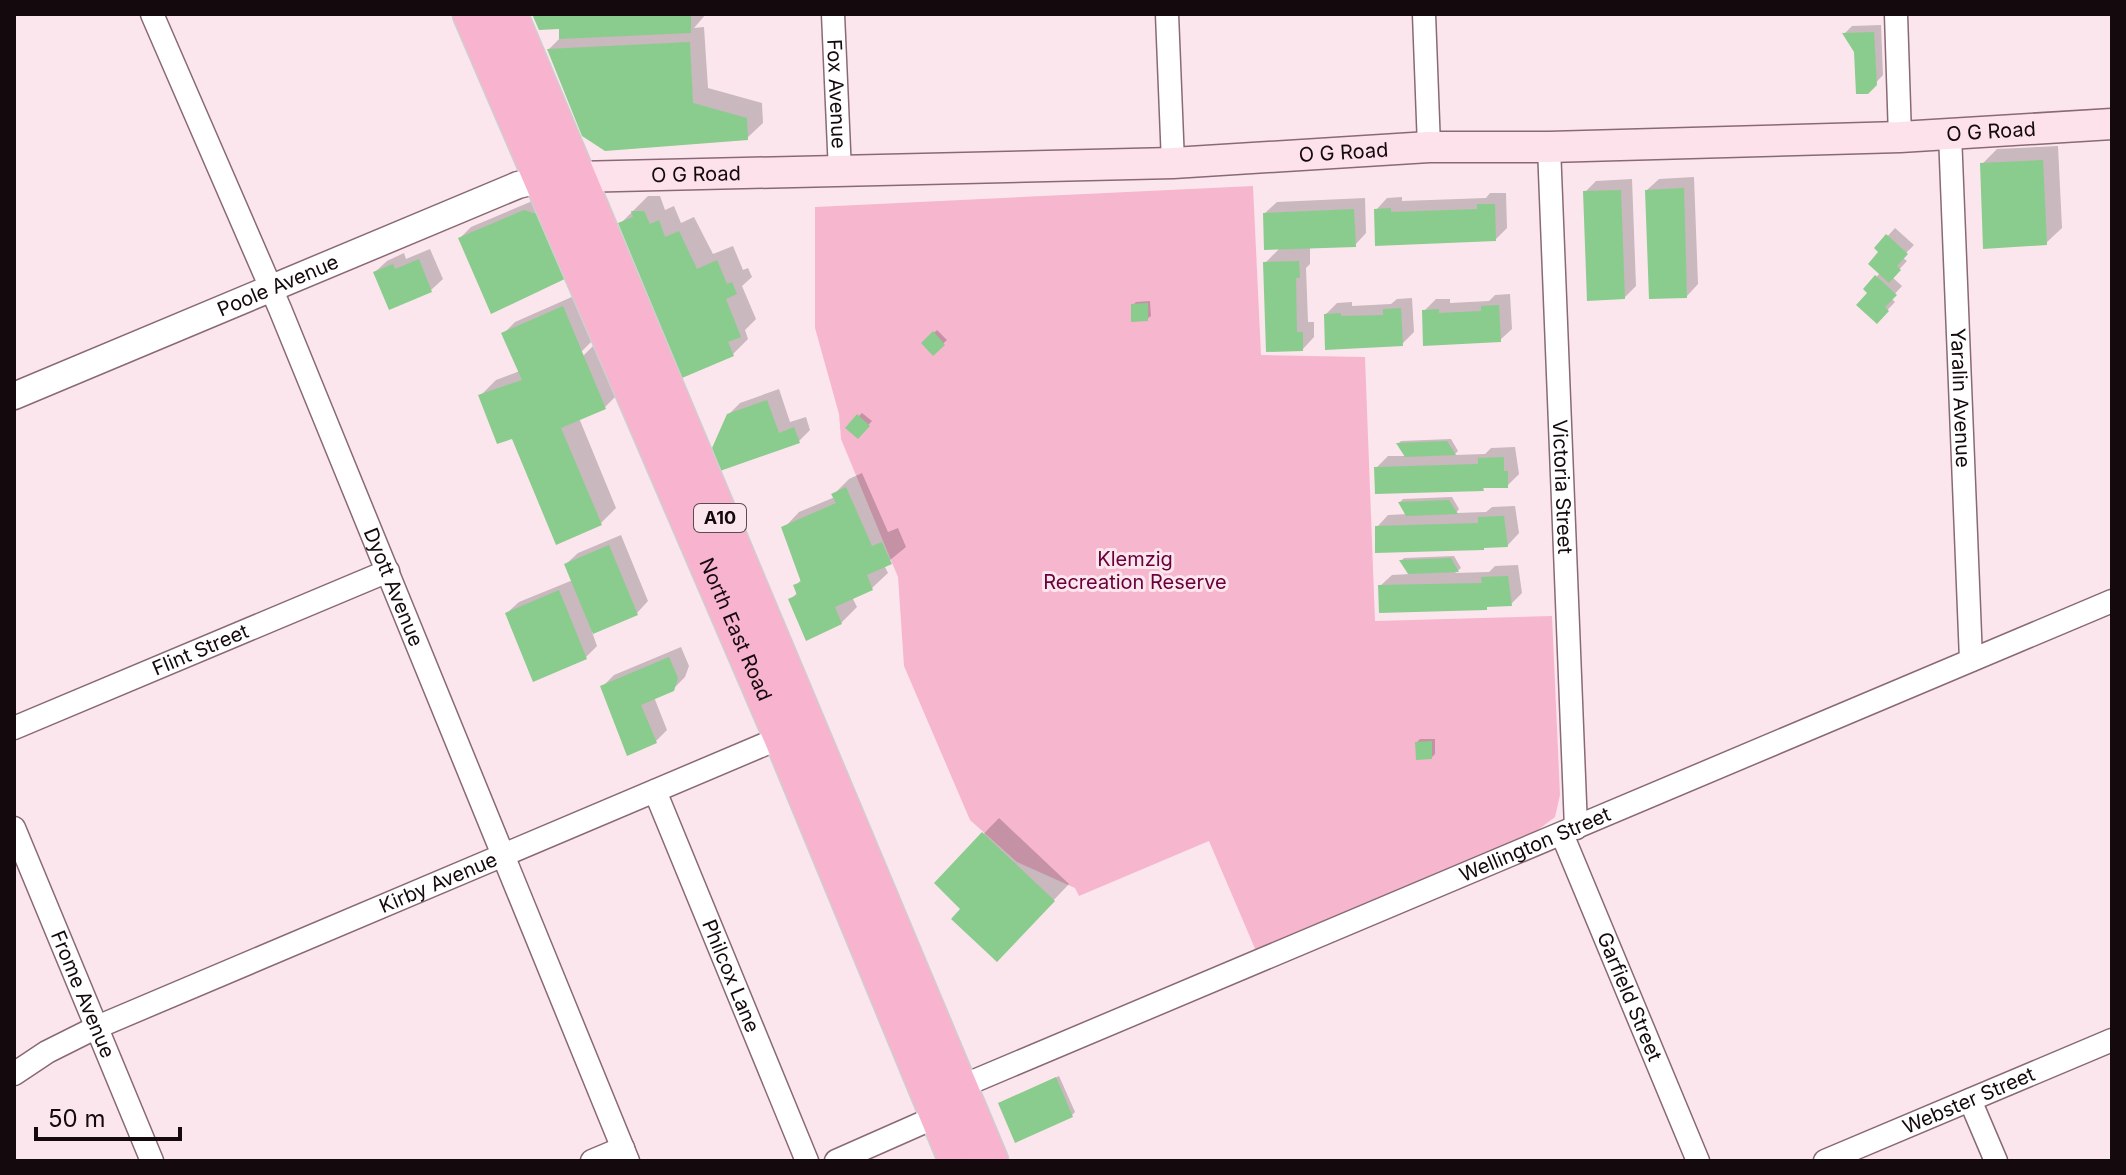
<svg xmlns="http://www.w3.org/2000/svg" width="2126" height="1175" font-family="Inter,sans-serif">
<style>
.green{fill:#f6b7ce}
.shadow{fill:#0003}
.building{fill:#8acc8d}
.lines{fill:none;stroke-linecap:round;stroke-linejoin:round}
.minor-casing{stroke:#896975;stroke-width:25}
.tertiary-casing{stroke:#896975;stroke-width:29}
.secondary-casing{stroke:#896975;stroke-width:33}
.trunk-casing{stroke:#d0cecf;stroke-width:39}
.minor{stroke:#fff;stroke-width:22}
.tertiary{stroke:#fff;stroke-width:26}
.secondary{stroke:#fde2ec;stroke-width:30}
.trunk{stroke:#f8b3ce;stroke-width:36}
.labels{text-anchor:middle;stroke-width:6;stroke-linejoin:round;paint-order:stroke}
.shield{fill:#fce6ed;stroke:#5a4b50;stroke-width:2}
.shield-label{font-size:18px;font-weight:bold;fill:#14090d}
.street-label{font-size:20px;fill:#14090d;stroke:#fce6ed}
.park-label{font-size:20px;fill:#69003b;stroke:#fce6ed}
</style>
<rect width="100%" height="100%" fill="#fce6ed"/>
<path class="green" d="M1253,186L1261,355L1365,357L1375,621L1552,616L1560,795L1555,817L1534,833L1256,951L1209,841L1079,896L1075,888L1017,862L970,820L904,666L898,577L841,439L839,414L815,328V207Z"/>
<path class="shadow" d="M535,14H706L694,28L704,27L708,88L762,103L763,123L747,138L549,49L561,37L560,27Z
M1881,25L1883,75L1867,92L1855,52L1845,33L1852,26Z
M2058,146L2062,228L2046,243L1982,164L1997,149Z
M1694,177L1698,284L1687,296L1647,190L1659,179Z
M1632,179L1636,286L1624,298L1585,192L1596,181Z
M1490,193H1506L1507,228L1496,239L1376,210L1387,198L1402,197V201L1486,198Z
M648,196H660L665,210L674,206L681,223L694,217L713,254L733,246L743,270L748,268L752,277L742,286L756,319L745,330L748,339L733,354L620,224Z
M1365,198L1366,233L1355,245L1310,246V264L1306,268L1308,322H1314V337L1303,349L1265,263L1281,247L1265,213L1277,202Z
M537,199L568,275L460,238L471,227Z
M1895,228L1914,245L1902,257L1907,261L1892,277L1902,286L1891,298L1895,302L1877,321L1870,292L1866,288L1880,273L1881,252L1877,248Z
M430,249L443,279L431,290L375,272L387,261L404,253L406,259Z
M1510,294L1512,329L1500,340L1424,311L1436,299H1450V303L1489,301L1495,295Z
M574,296L593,340L581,352V358L599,340L620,392L605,407L579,418L616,508L600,524L514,436L480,396L496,380L520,371L504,333L515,322Z
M1412,298L1414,332L1402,344L1326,314L1337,303L1352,302V306L1391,304L1397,299Z
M1150,301L1151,316L1147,319L1133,305L1136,302Z
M937,330L947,340L933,353L923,343Z
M779,389L790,422L806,417L810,430L799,441L728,415L740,403Z
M862,413L872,421L858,436L848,427Z
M1451,439L1458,451L1454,455L1485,454L1491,448L1515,447L1519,474L1507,486H1486L1483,489L1376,468L1388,456H1406L1399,443L1401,441Z
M862,473L888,532L898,528L906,547L884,565L888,573L872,588L852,597L857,607L841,623L790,600L798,592L795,586L802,579L784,528L799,512L835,497L834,494L849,479Z
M1452,497L1459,509L1456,513L1486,512L1492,507L1515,506L1519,533L1508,545L1377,527L1388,515L1408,514L1400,502L1403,499Z
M621,535L648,601L637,613L592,632L597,646L586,657L507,613L519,602L573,580L566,564L578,553Z
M1454,556L1461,568L1455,573L1489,572L1495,566L1518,565L1522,593L1511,604L1489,605L1486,608L1380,586L1392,575L1410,574L1402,560L1404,558Z
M681,647L689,666L685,677L673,689L654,697L667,730L655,742L602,687L614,675Z
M1420,739H1435V754L1432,757L1417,742Z
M999,818L1069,884L1012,944L963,909L936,883Z
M1059,1076L1075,1112L1072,1115L1000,1103Z"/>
<path class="building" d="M532,14H691V33L559,39V29L539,30Z
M1874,32L1877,85L1868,94H1856L1854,52L1842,33Z
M690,42L693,103L747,118L748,140L605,151L582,136L547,49Z
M2043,160L2047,245L1983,249L1980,163Z
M1684,188L1687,298L1649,299L1645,190Z
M1621,190L1625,299L1587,301L1583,191Z
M1477,204H1495L1496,241L1375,246L1374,209L1391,208V212L1477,209Z
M1354,209L1356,247L1264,250L1263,213Z
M524,210L543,216L569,277L491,314L458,238Z
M631,211H644L650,224L659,220L665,237L679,231L697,269L717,260L727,284L732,282L737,294L726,299L741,337L728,342L734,356L682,378L618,223L633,217Z
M1886,234L1908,254L1897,266L1901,270L1889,283L1868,264L1878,252L1874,248Z
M419,259L432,292L389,310L373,272L393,264L395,269Z
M1299,261L1300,278H1296L1297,332H1303V351L1266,352L1263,262Z
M1875,275L1897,295L1885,307L1889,311L1877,324L1856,305L1867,293L1863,289Z
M1148,303V321L1131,322V304Z
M1499,305L1501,342L1423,346L1422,310L1439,309V313L1481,311V306Z
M563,306L606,409L561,428L602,525L556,545L512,439L497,444L478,395L522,380L501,333Z
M1401,308L1403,346L1325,350L1324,314L1341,313V316L1383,315V309Z
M933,331L945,345L933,356L921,343Z
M767,400L779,433L794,427L800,443L720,471L712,448L727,414Z
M857,414L870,426L858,439L845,428Z
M1447,441L1456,455L1405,457L1396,443Z
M1504,457V471H1508V488H1483L1484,491L1375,494L1374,467L1478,464V458Z
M846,487L872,546L882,542L892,564L867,575L873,590L835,607L842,624L806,641L788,599L797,595L793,585L801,582L781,527L836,503L831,494Z
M1449,500L1458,514L1406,516L1398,502Z
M1504,516L1508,547L1484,548V550L1375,553V526L1478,523V517Z
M609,545L638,615L593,634L564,564Z
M1451,558L1459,572L1408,574L1399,560Z
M1508,576L1512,606L1487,607V610L1379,613L1378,585L1482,583L1481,577Z
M559,590L587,659L533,682L505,613Z
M669,657L678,678L674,691L641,705L657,743L627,756L600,686Z
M1432,741V759L1416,760L1415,742Z
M982,832L1055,901L997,962L951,919L960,909L934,883Z
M1056,1077L1073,1117L1015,1143L998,1103Z"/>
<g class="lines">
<g class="minor-casing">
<g id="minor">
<path id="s1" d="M152,14L280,309L628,1161"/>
<path id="s2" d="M833,14L840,172"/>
<path d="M1167,14L1173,163"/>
<path d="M1424,14L1429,147"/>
<path d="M1896,14L1900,137"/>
<path id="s3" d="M1950,134L1971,660"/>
<path id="s4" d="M1549,147L1576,828"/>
<path id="s5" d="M14,728L388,571"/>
<path id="s6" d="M655,791L807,1161"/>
<path id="s7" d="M14,828L152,1161"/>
<path id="s8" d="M1562,834L1698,1161"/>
<path id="s9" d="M14,1074L47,1052L95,1028L782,737"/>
<path id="s10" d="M960,1087L2112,601"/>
<path d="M1970,1100L1996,1161"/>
<path d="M592,1161L623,1148"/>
<path d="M836,1161L938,1116"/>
<path id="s11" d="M1825,1161L2112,1040"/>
</g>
</g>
<g class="tertiary-casing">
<g id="tertiary">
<path id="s12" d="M14,396L518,185L543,179"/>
</g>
</g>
<g class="secondary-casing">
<g id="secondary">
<path id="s13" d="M576,177L1173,163L1429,147H1549L1900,137L2112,124"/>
</g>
</g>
<g class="trunk-casing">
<g id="trunk">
<path id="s14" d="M471,14L782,737L957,1161"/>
<path d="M509,14L990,1161"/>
</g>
</g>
<use href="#minor" class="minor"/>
<use href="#tertiary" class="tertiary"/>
<use href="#secondary" class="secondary"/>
<use href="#trunk" class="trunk"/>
</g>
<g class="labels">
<rect class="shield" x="694" y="504" width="52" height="28" rx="6"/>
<g class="shield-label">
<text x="720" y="524">A10</text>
</g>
<g class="street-label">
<text dy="7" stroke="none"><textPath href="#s2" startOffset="80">Fox Avenue</textPath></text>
<text dy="7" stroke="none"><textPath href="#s13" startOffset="1416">O G Road</textPath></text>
<text dy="7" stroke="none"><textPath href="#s13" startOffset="768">O G Road</textPath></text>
<text dy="7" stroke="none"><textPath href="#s13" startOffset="120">O G Road</textPath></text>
<text dy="7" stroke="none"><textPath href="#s12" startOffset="286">Poole Avenue</textPath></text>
<text dy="7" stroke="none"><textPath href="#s3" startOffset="264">Yaralin Avenue</textPath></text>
<text dy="7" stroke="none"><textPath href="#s4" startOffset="340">Victoria Street</textPath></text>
<text dy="7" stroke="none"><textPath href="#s1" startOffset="622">Dyott Avenue</textPath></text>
<text dy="7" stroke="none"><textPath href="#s14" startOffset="670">North East Road</textPath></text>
<text dy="7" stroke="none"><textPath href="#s5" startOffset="202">Flint Street</textPath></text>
<text dy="7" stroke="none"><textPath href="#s10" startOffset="624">Wellington Street</textPath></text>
<text dy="7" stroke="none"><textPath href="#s9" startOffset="466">Kirby Avenue</textPath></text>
<text dy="7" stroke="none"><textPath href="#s6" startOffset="200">Philcox Lane</textPath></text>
<text dy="7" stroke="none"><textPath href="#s7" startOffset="180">Frome Avenue</textPath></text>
<text dy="7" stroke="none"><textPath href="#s8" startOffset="176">Garfield Street</textPath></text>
<text dy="7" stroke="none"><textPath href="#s11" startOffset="156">Webster Street</textPath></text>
</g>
<g class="park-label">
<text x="1135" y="566">Klemzig<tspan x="1135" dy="23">Recreation Reserve</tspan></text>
</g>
</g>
<rect width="2126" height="1175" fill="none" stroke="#14090d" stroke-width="32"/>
<path d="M36 1127v12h144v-12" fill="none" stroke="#14090d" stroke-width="4"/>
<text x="48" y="1127" font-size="24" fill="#14090d" stroke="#fce6ed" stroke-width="6" paint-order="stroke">50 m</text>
</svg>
